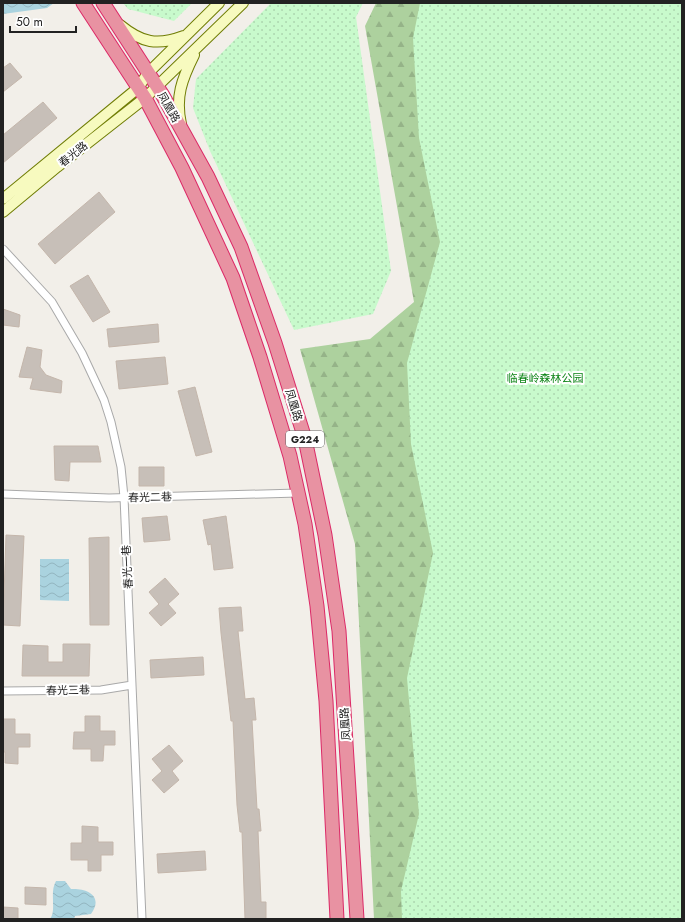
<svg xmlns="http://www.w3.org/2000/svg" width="685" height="922" font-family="Jost,'Noto Sans SC',sans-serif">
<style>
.forest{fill:url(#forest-firs)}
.park{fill:url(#park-dots)}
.water{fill:url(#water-waves)}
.building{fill:#c7bfb8;stroke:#c4b6ab}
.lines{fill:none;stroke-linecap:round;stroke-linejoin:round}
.street-casing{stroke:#a9a9a9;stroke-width:9}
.secondary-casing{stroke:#707d05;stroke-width:12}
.highway-casing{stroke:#dc2a67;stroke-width:15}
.street{stroke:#fff;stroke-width:7}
.secondary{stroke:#f7fabf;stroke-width:10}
.highway{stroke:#e892a2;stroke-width:13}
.labels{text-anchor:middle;stroke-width:4;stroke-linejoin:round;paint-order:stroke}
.shield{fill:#fff;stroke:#646464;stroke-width:1}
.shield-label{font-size:10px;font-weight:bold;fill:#222}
.street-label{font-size:11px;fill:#222;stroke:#fff}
.park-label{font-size:11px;fill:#0c8416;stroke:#fff}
</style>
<defs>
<pattern id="forest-firs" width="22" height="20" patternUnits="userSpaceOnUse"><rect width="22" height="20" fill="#add19e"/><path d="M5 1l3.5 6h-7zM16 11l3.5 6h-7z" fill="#95b388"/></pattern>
<pattern id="park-dots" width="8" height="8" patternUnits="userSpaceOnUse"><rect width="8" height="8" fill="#c8facc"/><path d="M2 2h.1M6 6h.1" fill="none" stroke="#acd6af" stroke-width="1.8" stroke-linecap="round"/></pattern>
<pattern id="water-waves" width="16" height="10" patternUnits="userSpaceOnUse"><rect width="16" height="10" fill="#aad3df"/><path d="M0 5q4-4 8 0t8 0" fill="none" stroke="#92b5bf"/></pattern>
</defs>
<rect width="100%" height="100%" fill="#f2efe9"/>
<path class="forest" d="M376,3H682V919H374L355,544L300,349L370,339L414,302L365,26Z"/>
<path class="park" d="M123,3H192L174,21L128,9Z
M271,3H363L356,17L391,271L373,314L294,330L210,151L193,108L196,79Z
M420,3H682V919H402L401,891L419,814L407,678L433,553L411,444L407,363L440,242L419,138L413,38Z"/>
<path class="water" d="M3,3H54L47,8L3,14Z
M40,559H69V601L40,600Z
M56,881H65L71,889C87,888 104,896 91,914L75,916L74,919H50C57,910 49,893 56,881Z"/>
<path class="building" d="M10,63L22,77L3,92V68Z
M43,102L57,118L3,163V135Z
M99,192L115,212L55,264L38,244Z
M88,275L110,312L93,322L70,286Z
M3,309L20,315L19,327L3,325Z
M158,324L159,342L109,347L107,329Z
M27,347L42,350L40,367L46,375L62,381L61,393L30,389L33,378L19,377Z
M165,357L168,384L119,389L116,361Z
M195,387L212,452L196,456L178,391Z
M54,446H98L101,462H70L69,481L55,480Z
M139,467H164V486H139Z
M167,516L170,540L144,542L142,518Z
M226,516L233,568L214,570L211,544L208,545L203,520Z
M6,535L24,536L20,626L3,625Z
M109,537V625H90L89,538Z
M165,578L179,594L168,604L176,613L161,626L149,613L159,604L149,592Z
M241,607L243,631H238L245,699L254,698L256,720H252L257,809H259L261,831H258L261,902H266V919H245L242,832H240L237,805L233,721H231L221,633L219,608Z
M63,644H90L89,676H22L23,645L48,646V662H63Z
M203,657L204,675L151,678L150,660Z
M85,716H100V731H115V745H104L103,761H91V749H73L74,732H85Z
M3,719H15V734H30V747H18V764L5,763V752H3Z
M169,745L183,761L172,771L179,780L164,793L152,780L162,771L152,759Z
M82,826L98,827V842H113V855H101V871H88V860H71V843H82Z
M205,851L206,870L158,873L157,854Z
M25,887L46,888V905L25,904Z
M3,907L18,908V919H3Z"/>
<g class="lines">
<g class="street-casing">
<path id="street" d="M3,249L52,302L82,353L104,400L111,422L121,467L124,497L142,919
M3,494L109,498L298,493
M3,691L101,690L132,685"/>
</g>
<g class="secondary-casing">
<path id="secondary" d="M120,25C142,43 157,46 184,36
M181,124C175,97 182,79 194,55
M3,199L138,88L148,73L219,3
M3,212L57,167L145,98L243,3"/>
</g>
<g class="highway-casing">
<path id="highway" d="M83,3L145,98L182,168L233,278L260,357L290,456L305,524L317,606L326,701L337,919
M103,3L162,94L208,177L241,247L275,343L305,439L325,535L339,631L357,919"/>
</g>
<use href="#street" class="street"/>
<use href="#secondary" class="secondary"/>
<use href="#highway" class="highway"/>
</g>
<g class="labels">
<rect class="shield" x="286" y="431" width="38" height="16" rx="3"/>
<g class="shield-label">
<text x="305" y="443">G224</text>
</g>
<g class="street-label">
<text transform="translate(169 107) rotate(60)" y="4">凤凰路</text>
<text transform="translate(73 154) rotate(-38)" y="4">春光路</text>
<text transform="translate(294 405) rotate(73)" y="4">凤凰路</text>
<text transform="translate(150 497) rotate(-1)" y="4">春光二巷</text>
<text transform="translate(127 567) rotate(-93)" y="4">春光一巷</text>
<text transform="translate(68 690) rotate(-1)" y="4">春光三巷</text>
<text transform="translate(345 724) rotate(-94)" y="4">凤凰路</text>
</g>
<g class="park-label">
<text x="545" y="382">临春岭森林公园</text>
</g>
</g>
<rect width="685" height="922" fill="none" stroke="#222222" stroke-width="8"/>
<path d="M10 26v6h66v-6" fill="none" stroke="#222222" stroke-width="2"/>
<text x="16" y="26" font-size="12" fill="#222222" stroke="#ffffff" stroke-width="3" paint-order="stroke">50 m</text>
</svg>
